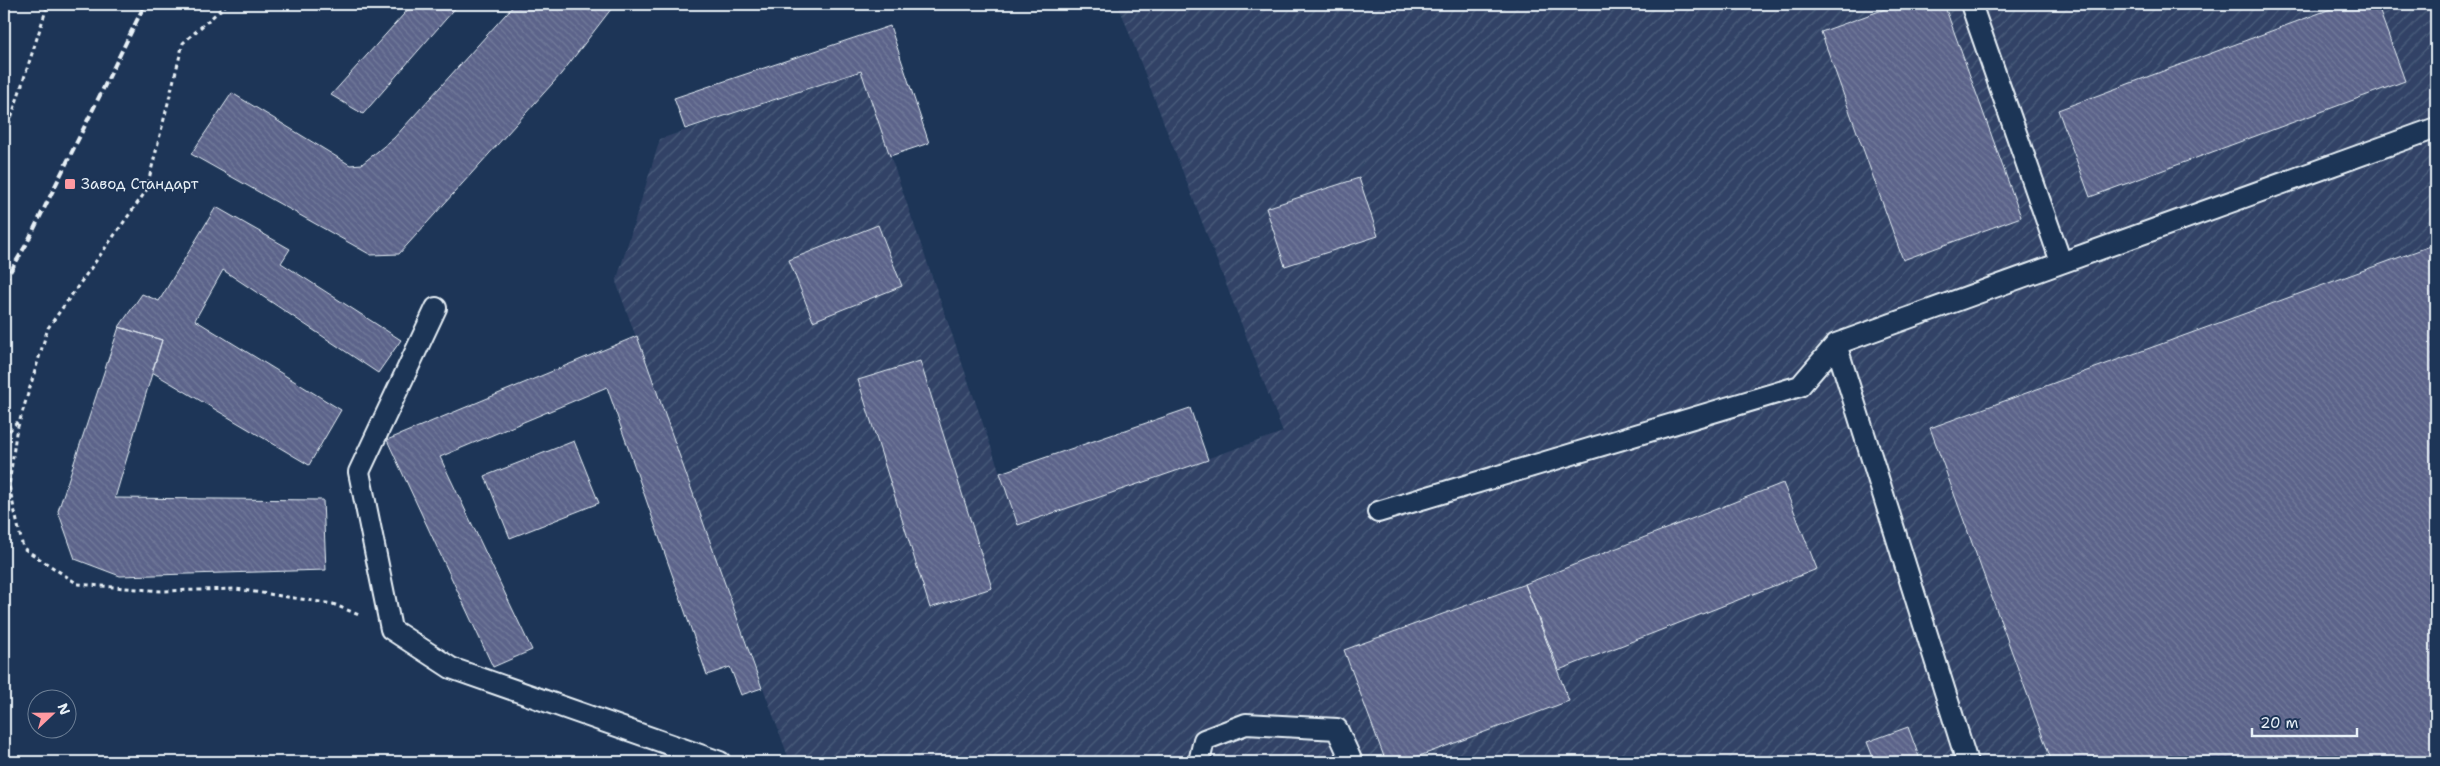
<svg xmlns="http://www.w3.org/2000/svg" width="2440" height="766" font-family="'Shantell Sans',sans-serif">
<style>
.industrial{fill:url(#industrial-furrows)}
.building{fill:url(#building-back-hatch);stroke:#e8f1f8}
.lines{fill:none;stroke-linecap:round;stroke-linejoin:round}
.lane-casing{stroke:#e8f1f8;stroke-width:24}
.path{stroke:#e8f1f8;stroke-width:3;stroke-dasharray:4 4;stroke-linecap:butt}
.lane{stroke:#1d3557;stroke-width:20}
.rail{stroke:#e8f1f8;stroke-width:4;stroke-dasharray:8 4;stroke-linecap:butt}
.poi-dot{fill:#ff9aa2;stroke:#1d3557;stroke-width:2}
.labels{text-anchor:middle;stroke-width:4;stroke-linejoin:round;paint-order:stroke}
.poi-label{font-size:15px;fill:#e8f1f8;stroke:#1d3557;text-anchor:start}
</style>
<defs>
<pattern id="industrial-furrows" width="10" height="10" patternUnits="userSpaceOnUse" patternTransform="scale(1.25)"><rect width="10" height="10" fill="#304366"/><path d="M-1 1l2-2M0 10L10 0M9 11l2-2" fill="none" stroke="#4e5f7d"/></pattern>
<pattern id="building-back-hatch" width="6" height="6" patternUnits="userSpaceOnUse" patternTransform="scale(1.25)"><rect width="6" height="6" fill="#5c648a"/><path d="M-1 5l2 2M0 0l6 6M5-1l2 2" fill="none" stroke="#737b9b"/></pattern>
</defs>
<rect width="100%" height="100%" fill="#1d3557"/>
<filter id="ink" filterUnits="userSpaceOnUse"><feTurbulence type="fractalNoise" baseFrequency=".02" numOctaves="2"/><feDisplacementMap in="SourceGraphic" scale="10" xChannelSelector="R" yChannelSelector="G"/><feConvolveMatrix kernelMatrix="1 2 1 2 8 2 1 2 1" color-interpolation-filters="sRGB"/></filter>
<g filter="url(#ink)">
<path class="industrial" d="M1118,4H2436V762H790L616,282L660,139L861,71L1018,525L1283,432Z"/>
<path class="building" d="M413,4H459L363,114L331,95Z
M515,4H615L561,74L399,254L371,255L191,154L232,93L350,165L362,164L394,138Z
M1899,4H1944L2021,217L1903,260L1821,32Z
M2344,4H2377L2405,81L2090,197L2058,110Z
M890,26L929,143L890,156L861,71L685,129L674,98Z
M1359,178L1378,236L1285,266L1266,208Z
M216,207L290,249L281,263L401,340L378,373L223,270L195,320L341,410L309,465L152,372L162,340L119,327L142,294L159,301Z
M878,225L902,286L813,321L789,260Z
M2436,244V762H2052L1930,428Z
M119,327L162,340L115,498L323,500L326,570L120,576L75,559L58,511Z
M637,336L762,688L741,695L730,667L707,675L607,387L440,457L532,650L493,667L387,440Z
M920,361L992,588L930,608L858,380Z
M1190,408L1208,460L1018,525L1000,473Z
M574,441L599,503L510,538L485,476Z
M1783,483L1817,569L1559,670L1525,584Z
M1525,584L1569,701L1403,762H1386L1344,650Z
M1908,727L1921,762H1875L1867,742Z"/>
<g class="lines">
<g class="lane-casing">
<path id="lane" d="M1971,4L2061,262
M436,308L359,472L391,629L451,668L720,762
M1836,344L1967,762
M1378,512L1800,386L1836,344L2436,128
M1199,762L1204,740L1246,724L1337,729L1352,762"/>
</g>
<path class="path" d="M227,4L183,43L146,191L48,328L16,433L9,486L23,548L78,584L161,591L236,589L333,604L359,615
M4,140L48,4
M4,437L20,419"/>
<use href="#lane" class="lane"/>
<path class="rail" d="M4,282L26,245L145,4"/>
</g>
</g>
<rect class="poi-dot" x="64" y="178" width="12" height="12" rx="2.5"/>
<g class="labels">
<g class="poi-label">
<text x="81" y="189">Завод Стандарт</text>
</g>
</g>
<rect width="2440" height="766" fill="none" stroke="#1d3557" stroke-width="20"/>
<rect x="10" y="10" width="2420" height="746" fill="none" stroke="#e8f1f8" stroke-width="2" filter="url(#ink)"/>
<g transform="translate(52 714) rotate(68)"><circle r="24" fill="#1d3557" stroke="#6e8097"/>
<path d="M0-4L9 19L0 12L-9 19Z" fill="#ff9aa2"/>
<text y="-8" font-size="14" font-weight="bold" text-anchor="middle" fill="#e8f1f8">N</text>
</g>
<path d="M2252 728v8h105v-8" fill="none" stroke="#e8f1f8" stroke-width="2.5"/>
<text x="2260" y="728" font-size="15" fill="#e8f1f8" stroke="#1d3557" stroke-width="4" paint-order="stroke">20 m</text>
</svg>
